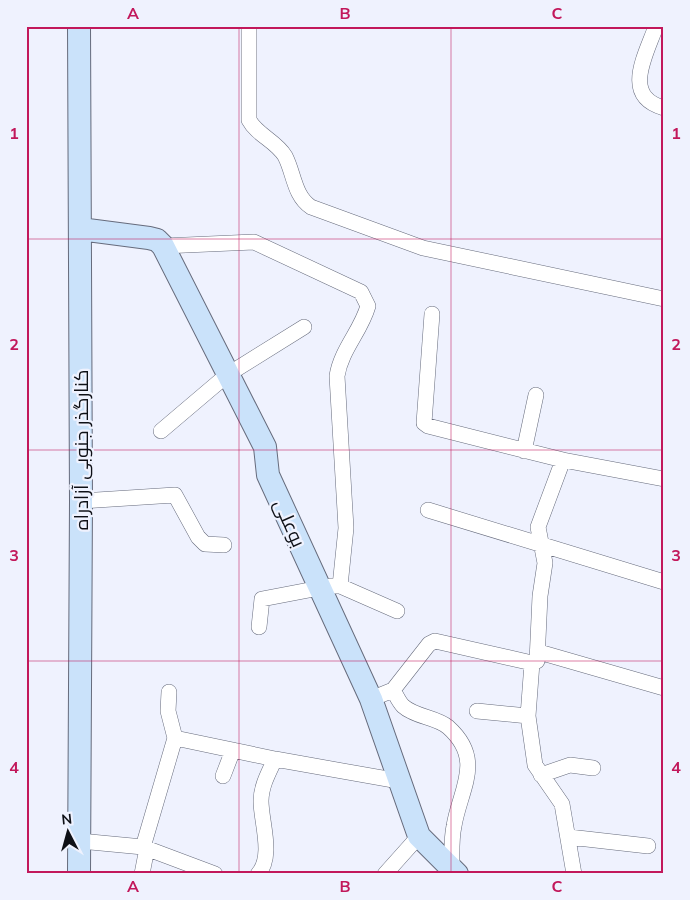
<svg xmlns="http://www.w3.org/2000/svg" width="690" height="900" font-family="Mulish,Cairo,sans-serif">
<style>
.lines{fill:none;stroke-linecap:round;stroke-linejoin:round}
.street-casing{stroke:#666b7c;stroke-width:16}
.secondary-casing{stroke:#666b7c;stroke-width:24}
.street{stroke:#fff;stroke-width:15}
.secondary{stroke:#cae2fa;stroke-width:22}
.grid{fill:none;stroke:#c2185b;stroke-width:1;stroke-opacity:0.55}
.labels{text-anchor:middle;stroke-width:4.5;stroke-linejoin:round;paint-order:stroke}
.street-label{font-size:19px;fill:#0e1016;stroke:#eff2fe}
.neatline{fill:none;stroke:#c2185b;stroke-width:2}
.grid-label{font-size:16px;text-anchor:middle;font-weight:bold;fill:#c2185b}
</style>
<rect width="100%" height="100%" fill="#eff2fe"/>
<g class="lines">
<g class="street-casing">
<path id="street" d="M249,26V120C257,135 276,141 285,156C294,173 294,196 311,207L423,248L664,299
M656,26C646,55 621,96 664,108
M163,246L254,242L361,292L368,306C361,331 341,350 337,376L346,528L340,586
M432,314L424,423L428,426L563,460
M161,431L227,375L304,327
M524,451L536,395
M81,501L175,495L198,537L205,544L224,545
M428,510L664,582
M259,627L262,599L330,586H340L397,611
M539,652L664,688
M532,663L528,716L535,765L562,804L574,874
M393,690C396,695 399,702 403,706C415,717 436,717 448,727C485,760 460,789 454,826C451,840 452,855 452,869
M371,699L393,690L429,644L435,641L532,663L537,661L540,596L545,563L538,527L563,460L664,479
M477,711L528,716
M175,738L275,759L399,781
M541,775L570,765L593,768
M223,776L233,750
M569,837L648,846
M80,841L143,847L215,874
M143,847L175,738L168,711L169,692
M142,874L147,848
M258,874C274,856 261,822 261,801C261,786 269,772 275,759
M385,874L419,836"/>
</g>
<g class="secondary-casing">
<path id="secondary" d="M79,26L81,501L79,874
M80,229L149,238L157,240L163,246L265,447L268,475L371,699L419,836L457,874"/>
</g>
<use href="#street" class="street"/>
<use href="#secondary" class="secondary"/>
</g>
<path class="grid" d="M239,26V874M451,26V874M26,239H664M26,450H664M26,661H664"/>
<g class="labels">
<g class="street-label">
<text transform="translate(81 450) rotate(-90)" y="7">کنارگذر جنوبی آزادراه</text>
<text transform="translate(290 523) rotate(66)" y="7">بوعلی</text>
</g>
</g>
<rect width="690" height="900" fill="none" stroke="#eff2fe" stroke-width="55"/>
<g transform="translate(68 832) rotate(354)" stroke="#eff2fe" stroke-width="4" paint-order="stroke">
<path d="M0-4L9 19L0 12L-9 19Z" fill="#0e1016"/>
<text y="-8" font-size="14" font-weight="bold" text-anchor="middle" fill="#0e1016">N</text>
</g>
<rect x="28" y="28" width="634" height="844" class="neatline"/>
<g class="grid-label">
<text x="133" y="19">A</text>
<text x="345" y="19">B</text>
<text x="557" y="19">C</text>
<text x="14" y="139">1</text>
<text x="676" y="139">1</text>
<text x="14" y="350">2</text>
<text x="676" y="350">2</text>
<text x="14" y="561">3</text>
<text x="676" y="561">3</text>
<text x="14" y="773">4</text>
<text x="676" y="773">4</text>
<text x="133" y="892">A</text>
<text x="345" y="892">B</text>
<text x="557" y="892">C</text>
</g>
</svg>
